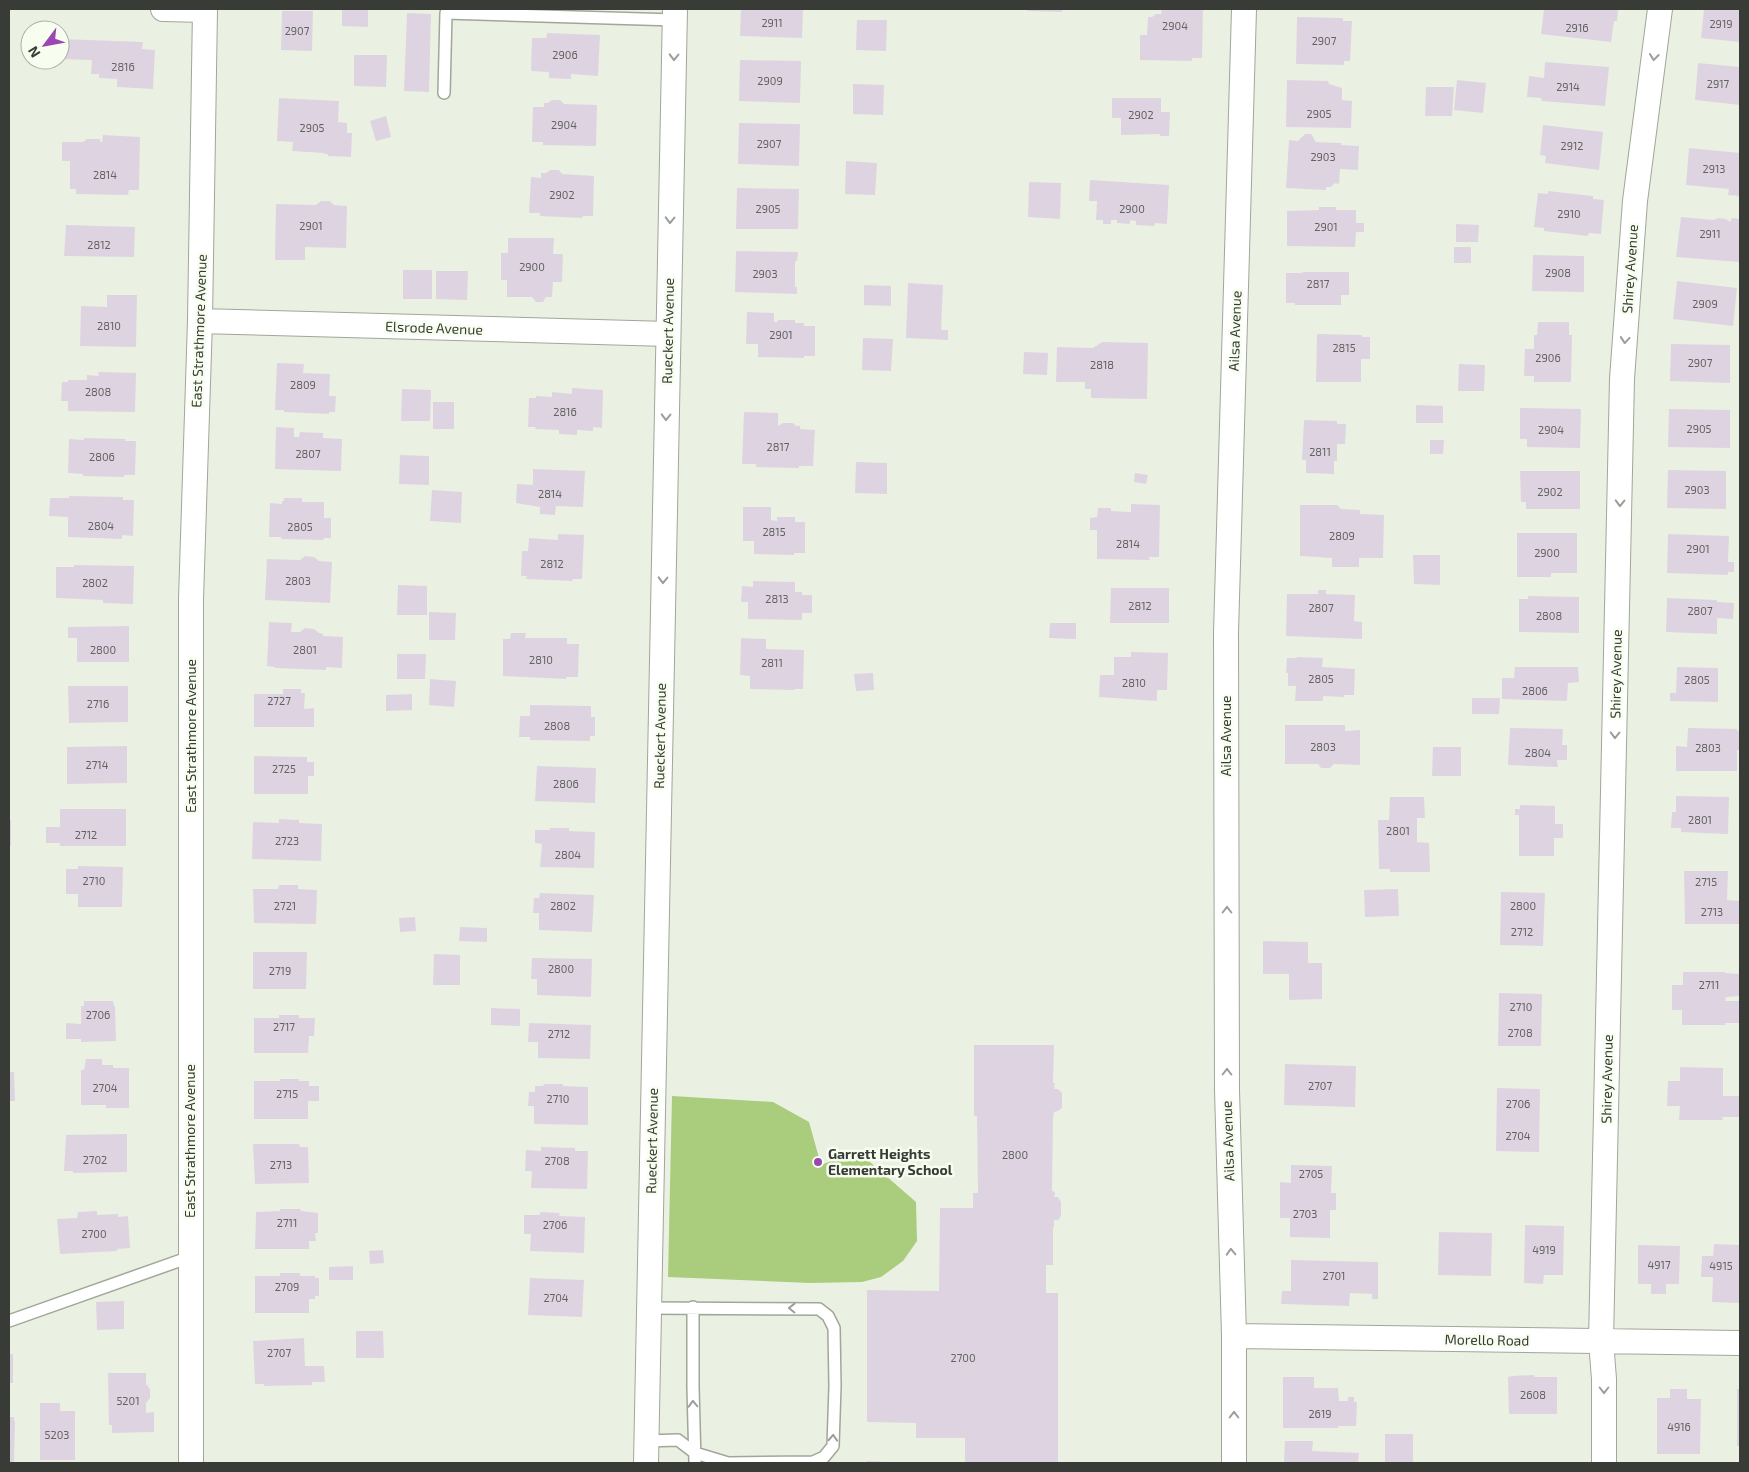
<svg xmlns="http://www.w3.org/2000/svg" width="1749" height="1472" font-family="'Exo 2',sans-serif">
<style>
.green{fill:#aacc7d}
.building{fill:#ded4e1}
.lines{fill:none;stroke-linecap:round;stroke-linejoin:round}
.lane-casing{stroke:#a0a799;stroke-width:14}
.street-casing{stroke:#a0a799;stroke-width:26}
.lane{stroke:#fff;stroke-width:11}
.street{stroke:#fff;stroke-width:24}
.oneway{stroke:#9c9e9a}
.poi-dot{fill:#9b46b3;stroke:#f7feef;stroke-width:2}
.labels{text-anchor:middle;stroke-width:5;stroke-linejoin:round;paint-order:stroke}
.number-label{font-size:11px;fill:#626261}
.street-label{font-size:14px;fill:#393c36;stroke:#f7feef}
.poi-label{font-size:14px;font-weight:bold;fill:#393c36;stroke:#f7feef;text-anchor:start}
</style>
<rect width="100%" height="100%" fill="#eaf1e2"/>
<path class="green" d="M672,1096L773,1102L809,1122L821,1165L851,1153L870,1162L916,1202L917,1241L903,1261L881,1277L862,1282L810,1283L668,1277Z"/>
<path class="building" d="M342,9H368V27L342,26Z
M741,9H803L802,38L740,36Z
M1028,9H1062V12L1027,11Z
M1162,9H1203L1202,58H1192V61L1140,60V35H1147L1148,17H1152L1156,14H1161Z
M1544,9H1618L1617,21H1614L1611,42L1541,34Z
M1704,9H1740V42L1701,38Z
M282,11H313L312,51L281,50Z
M407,13L431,14L429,92L404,91Z
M1297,17L1343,18V21H1352L1350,61H1344V65L1296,64Z
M857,20H887L886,51L856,50Z
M547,33L600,35L598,76L571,74V79L549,78V72L531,71L532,38H546Z
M60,39L143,42L142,49L155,50L153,89L117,87V79L99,78V74H91L92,60L60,59Z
M354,55H387L386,87L354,86Z
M740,60L801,61L800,103L739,101Z
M1545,62L1609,67L1605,106L1542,101L1541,98L1527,97L1529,76L1544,78Z
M1698,63L1740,67V105L1695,100Z
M1287,80L1328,81L1329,84L1342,88V100L1352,101L1351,128L1286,127Z
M1457,80L1486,83L1483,113L1454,110Z
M853,84L884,85L883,115L853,114Z
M1426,87H1454L1452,116H1425Z
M279,98L339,101L338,122L347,123V133H352L351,157L328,156V154H324V153L292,151L293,142L277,141Z
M1112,98H1161V112H1170L1169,136H1160V134L1121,135V118H1112Z
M552,100H560L564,104L597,105L596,146L543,145V142H532L533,107H544V103H548Z
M386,116L391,137L376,141L370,121Z
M739,123L800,124L799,166L738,164Z
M1543,125L1603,132L1599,170L1545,163L1546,156L1540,155Z
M1305,134H1311L1316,142L1341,143V145L1359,146L1358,170L1340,169L1339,184L1335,183L1331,187H1326V190L1286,188L1289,140L1298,141Z
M103,135L140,137L139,190H129L128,195L76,194V189H70V161H62V142H83L87,139H100V142H102Z
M1689,148L1740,153V196L1728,195L1729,189L1686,185Z
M846,161L877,163L875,195L845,194Z
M550,170H559L562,174L594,176L593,216H583L582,218L540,216V213H529L531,177L541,178V173H546Z
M1090,180L1169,185L1167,224L1155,223L1154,226L1136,225V221L1130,220V224L1117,223V220H1111V224H1103V220H1096L1097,201H1089Z
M1029,182L1061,183L1060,219L1028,217Z
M737,188L799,189L798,229H736Z
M1548,191L1593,196V199L1604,200L1601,234L1589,233L1588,236L1544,231V228L1534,227L1538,193L1548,194Z
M321,201H330L334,205L347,206L346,248L305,247V260H275L276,204L316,205Z
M1319,207H1336V210H1356V223H1364V232H1356L1355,247L1287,246V211L1319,210Z
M1681,217L1714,220L1718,218L1726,219L1730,222L1732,218L1740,219L1739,262L1676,257Z
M1456,224L1479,225L1478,242H1456Z
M66,225L135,227L134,257L64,256Z
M508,238H554L553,254H563L562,282H553L552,297H546L543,302H536L532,297H507V280H501V253H508Z
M1454,247H1471V263H1454Z
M736,251L798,252L797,261H795V287H797V294L735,292Z
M1533,255L1584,256V292L1532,291Z
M403,270H432V299H403Z
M436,271H468L467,300L436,299Z
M1303,272H1349V295H1341V305H1295V303H1286V273H1302Z
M1677,281L1737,288L1733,326L1673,319Z
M908,283L943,285L941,330H948V340L906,338Z
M864,285L891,286V306L864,305Z
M107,295H137L136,347L80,346L81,306L107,307Z
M747,312L774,313V322H777L778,320H795V323H804V326H815V356H804V358L758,357V344H746Z
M1538,322H1569V335H1572L1571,382H1534V376H1524L1525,349H1534V335H1537Z
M1317,334L1362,335V337H1370V359H1361V382H1316Z
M863,338L893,339L891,371L862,370Z
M1102,342L1148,343L1147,399L1091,398V389H1085V382H1056L1057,347L1093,348Z
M1671,344L1730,345V383L1670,381Z
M1024,352L1048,353L1047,375L1023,374Z
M277,363L304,364L303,373L330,374L329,396H336L335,412H329V414L284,412V410H275Z
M1459,364L1485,365L1484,391H1458Z
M98,372L136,373L135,412L68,411V401H61L62,382H68V380H87V375L99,376Z
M572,388L603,390L602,428L593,427V431L577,430V435L559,434V430L535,429L536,427H528L529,398H536V396L552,397V392L572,394Z
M402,389L431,390L430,421H401Z
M433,402H454V429H433Z
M1416,405L1443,406V423H1416Z
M1520,408L1581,409L1580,448L1527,447V439H1520Z
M1669,409L1730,410V448L1668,447Z
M744,412L778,413V426L783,423H793L796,426H800V429L815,430L813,466H799V468L756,467V464H742Z
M1304,420L1337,421V424H1346L1345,444H1337V461H1334V474L1306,473V460H1302Z
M276,427L294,428V437H299L300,432L323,433V438L342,439L341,471L275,469Z
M84,438L125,439V441H136L135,475H124V477L83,476V474L68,473L69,439L84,440Z
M1430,440H1444L1443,454H1430Z
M400,455L429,456V485L399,484Z
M856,462L887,463V494L855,493Z
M533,469L585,471L583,507L556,506L555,515L540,514V507L516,503L517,484L533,485Z
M1668,470L1726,471V509L1667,508Z
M1520,471H1580V509H1526V502H1521Z
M1135,473L1148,475L1146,484L1134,482Z
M432,490L462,492L461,523L430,521Z
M69,496L123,497V500H134L133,536L122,535V539L68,537V517L49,516L50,498H69Z
M284,498H302V502H324V518H331V538H324L323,540L281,539V537H269L270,503L282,504V501H284Z
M1131,504L1160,505L1159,557H1149L1150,560L1097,559V530H1090V518L1097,517L1098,508H1111V511L1131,512Z
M1300,505H1337L1341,509L1360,510V514L1384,515L1383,558H1359V567H1332V558L1300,556Z
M743,507H771V520L777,521V517H795V522H805V553H794V555L754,554V541H743Z
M1517,533H1577V573H1551V577H1517Z
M558,534L584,535L582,579H572L573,581L526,579L527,576H521L522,551H528L529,538L558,540Z
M1668,534L1729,536L1728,562H1734V572H1728V575L1667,573Z
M1413,555H1440V585L1414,584Z
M305,556L314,557L319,561L332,562L330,603L265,600L267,559L300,560Z
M74,565L134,566L133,604L103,603V600L56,598V567H74Z
M753,581L795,582V592H802V595H812V613H802V620L748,619V602H741L742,586L753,587Z
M398,585L427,586V615H397Z
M1111,588H1169V623H1110Z
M1318,590H1326V594L1355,595L1354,621L1362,622V639L1286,636L1287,594H1318Z
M1528,596L1579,597V633L1519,632V599H1528Z
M1667,598L1717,600V602L1734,603L1733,619L1717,618V634L1666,632Z
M429,612L456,613L455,640H429Z
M269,622L292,623L291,632H300L305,628L314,629L319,633L323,634V636L343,637L342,668L326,667V670L275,668V667L267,666Z
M1050,623H1076V639L1049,638Z
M129,626V662H77V638H68V627Z
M511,633H526L525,638H567V644H579L578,677H566V679L503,676V639H510Z
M741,638L766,639V649L804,650L803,689H795L794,690L750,689V676L740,675Z
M1131,652L1168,653L1167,690H1157V701L1099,697L1100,675H1114V657H1131Z
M397,654H426L425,679H397Z
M1297,657L1323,658L1322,667L1355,669L1354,695H1344V697L1323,696V701H1295L1296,686H1288V673H1286L1287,658H1297Z
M1515,667H1578L1579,682L1568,683L1567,701L1502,699V678H1514Z
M1677,667L1718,668V702L1670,701V693H1676Z
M873,673L874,690L856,691L854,674Z
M430,679L456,681L454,707L429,705Z
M68,686H128V722L69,723Z
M283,689H301V693H305L304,709L314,708V727H254V694H283Z
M412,694V710L386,711V695Z
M1472,698H1500L1499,714H1472Z
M530,705L591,706V717H595V736H590V741L530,740V737H519L520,716H530Z
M1285,725H1345V731L1360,730V765L1334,764L1330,768H1321L1318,764H1285Z
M1510,728L1563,729L1562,745H1567V760H1557L1558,767L1508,765Z
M1688,728L1737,729V731H1740V750H1737V771H1676V746L1687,747Z
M127,746V783L67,784V747Z
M1433,747H1461V776H1432Z
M254,756L307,757V762H314V776H308V794H254Z
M537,766L596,768L595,803L535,801Z
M1676,796L1729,797L1728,834L1681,832V828H1671L1672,812H1676Z
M1390,797H1424L1425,818H1417V842L1429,843L1430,872H1390V869H1379L1378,820H1389Z
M1520,805L1555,806V824H1563V838H1554V856H1519V815H1515V809H1520Z
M60,809H126V846H60V843H46V827H60Z
M279,819L299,820V823L322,824L321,861L252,859L253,822L279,823Z
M9,820H11V846H9Z
M550,828H569V831L595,832L594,868L540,867L542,844L535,843V830H550Z
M78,866L123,867L122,907H78V894H66V869H78Z
M1684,871H1728L1727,900L1740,901V924H1685Z
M279,885H298V889L317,890L316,924L254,923L253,889H278Z
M1398,889L1399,916L1365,917L1364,890Z
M1501,892L1545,893L1543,946L1500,945Z
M540,893L594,895L592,932L539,930V913H533L534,898H539Z
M415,917L416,931L400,932L399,918Z
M460,927L487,928V942L459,941Z
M1263,941L1308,942V963H1322V999L1289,1000V974H1263Z
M253,952H307L306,989H253Z
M434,954L460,955V985H433Z
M532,958L592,959L591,997L537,995V979H531Z
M1683,972H1726L1725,973L1740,974V996L1726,997L1725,1001H1740V1023H1725V1025H1682V1010H1672V985H1683Z
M1499,993L1542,994L1541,1046H1498Z
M84,1001H113L114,1006H115L116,1041L81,1042V1039H66V1023L81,1024V1006H84Z
M491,1008L520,1009V1026L491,1025Z
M279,1015H299V1018H315L314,1036H309L308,1053H254V1018H279Z
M529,1023L591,1025L590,1059L538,1058V1042H528Z
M974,1045H1054L1053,1083H1055L1054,1089H1058L1062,1093V1108L1058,1111L1054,1112L1053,1118L1052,1191L1055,1192L1054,1197H1058L1061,1202V1216L1058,1220H1054V1227H1053V1265H1046V1293H1058V1463H965V1438H916V1423L867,1422V1290L939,1291L940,1208H973V1193H978L977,1116H974Z
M86,1059H102V1065H113V1068H129V1108H106V1105H81V1070H84Z
M1285,1064L1356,1066L1355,1107L1284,1105Z
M1680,1067L1723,1068V1096H1740V1117H1722L1723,1120H1679L1680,1106H1667L1668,1081H1680Z
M9,1072H14L15,1101H9Z
M280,1079H299V1081H309V1086H319V1101H308V1119H254V1081H280Z
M544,1084H563V1086L588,1087V1125L534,1124V1106H528L529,1092H535V1086H543Z
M1497,1088L1540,1089L1539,1152L1496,1151Z
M127,1134V1172L73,1173V1171H64L66,1135Z
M253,1144H299L300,1147H308L309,1183L255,1184Z
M541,1147L575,1148V1151H588L587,1189L531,1188L532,1171H525L526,1150L541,1151Z
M1291,1165L1332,1166L1331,1193H1336V1210H1330V1238L1290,1237V1218H1280V1182L1291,1183Z
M280,1209H300L301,1211L318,1213V1233H315L316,1241H309V1249H255L256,1212L280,1211Z
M97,1211V1215L118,1214V1217L128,1216L130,1248L117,1249V1251L60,1254L57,1219L77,1218L78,1212Z
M540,1212L560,1213L559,1216L585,1217L584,1253L530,1251L531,1234H524V1215H540Z
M1525,1225L1564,1226L1563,1275H1544L1543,1284L1524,1283Z
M1439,1232L1492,1233L1491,1276L1438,1275Z
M1714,1244L1740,1245V1303L1712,1302L1713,1277H1701L1702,1256H1713Z
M1638,1245L1680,1246L1679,1284H1666V1294H1651V1284H1638Z
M383,1250L384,1263L370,1264L369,1251Z
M1291,1260L1378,1262V1299H1372V1294L1350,1293L1349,1306L1281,1304L1282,1291H1291Z
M353,1266V1280H329V1267Z
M280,1273H300V1276H315V1278H319V1296H315V1299H309V1313H255V1276H280Z
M530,1278L584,1280L582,1317L528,1315Z
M124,1301V1329L97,1330L96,1302Z
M356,1331H383L384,1358H356Z
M304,1338L305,1366H324L325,1382H312V1385L264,1386V1384H255L253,1341Z
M9,1354H13V1383H9Z
M108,1373H146V1384L150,1389V1398L146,1403V1413L154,1412V1432L112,1433V1425H109Z
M1534,1375V1377H1557V1414H1509L1508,1377L1512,1376Z
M1283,1377H1314V1388H1338L1339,1401H1348V1397H1354V1402H1357L1356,1426H1338V1428H1283Z
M1670,1389H1687V1399H1701L1700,1454H1657V1398H1670Z
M1737,1389H1740V1446H1737Z
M40,1403H60V1411H75V1460H40Z
M9,1417H14V1421H15L14,1463H9Z
M1385,1434H1413V1463L1385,1462Z
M1285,1441H1313L1312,1451L1359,1453L1358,1463H1284Z
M867,1461L889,1462L888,1463H867Z"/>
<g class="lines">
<g class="lane-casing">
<path id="lane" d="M444,93L446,13L675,20
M693,1307V1387L695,1463
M9,1321L190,1257
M646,1441L678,1440L695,1453L728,1463L813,1462L824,1457L833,1446L835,1386L834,1328L828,1316L819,1309L649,1308"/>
</g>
<g class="street-casing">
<path id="street" d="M163,9L205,10
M200,321L668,334
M1234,1336L1740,1343
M191,1463V599L200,321L205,9
M646,1463L675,9
M1234,1463V1336L1227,1090L1226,633L1244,9
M1604,1463V1379L1601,1341L1622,379L1635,201L1660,9"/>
</g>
<use href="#lane" class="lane"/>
<use href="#street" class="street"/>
</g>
<defs><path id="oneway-chevron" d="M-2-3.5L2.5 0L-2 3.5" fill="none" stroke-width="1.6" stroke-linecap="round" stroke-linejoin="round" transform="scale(1.25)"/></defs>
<g class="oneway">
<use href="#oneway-chevron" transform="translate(674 57) rotate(91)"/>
<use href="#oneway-chevron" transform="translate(1654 57) rotate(96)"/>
<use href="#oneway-chevron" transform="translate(670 220) rotate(91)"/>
<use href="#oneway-chevron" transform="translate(1625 340) rotate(95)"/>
<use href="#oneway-chevron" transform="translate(666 417) rotate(91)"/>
<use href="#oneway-chevron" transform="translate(1620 503) rotate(91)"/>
<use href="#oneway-chevron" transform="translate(663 580) rotate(91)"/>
<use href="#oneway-chevron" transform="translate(1615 735) rotate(91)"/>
<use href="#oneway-chevron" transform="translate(1227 910) rotate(-90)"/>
<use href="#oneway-chevron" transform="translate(1227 1072) rotate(-90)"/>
<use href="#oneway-chevron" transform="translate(1231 1252) rotate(-92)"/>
<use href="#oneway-chevron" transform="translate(792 1308) rotate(-179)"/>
<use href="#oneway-chevron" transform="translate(1604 1390) rotate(90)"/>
<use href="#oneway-chevron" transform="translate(693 1404) rotate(-92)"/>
<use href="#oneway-chevron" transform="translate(1234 1415) rotate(-90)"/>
<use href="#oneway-chevron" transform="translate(833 1438) rotate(-87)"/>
</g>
<circle class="poi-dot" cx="818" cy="1162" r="5"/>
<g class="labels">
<g class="number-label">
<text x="772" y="27">2911</text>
<text x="1721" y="28">2919</text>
<text x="1175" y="30">2904</text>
<text x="1577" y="32">2916</text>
<text x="297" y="35">2907</text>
<text x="1324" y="45">2907</text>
<text x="565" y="59">2906</text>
<text x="123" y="71">2816</text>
<text x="770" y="85">2909</text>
<text x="1718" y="88">2917</text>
<text x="1568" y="91">2914</text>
<text x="1319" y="118">2905</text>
<text x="1141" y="119">2902</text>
<text x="564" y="129">2904</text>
<text x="312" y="132">2905</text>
<text x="769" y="148">2907</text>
<text x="1572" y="150">2912</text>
<text x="1323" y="161">2903</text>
<text x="1714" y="173">2913</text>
<text x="105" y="179">2814</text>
<text x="562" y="199">2902</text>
<text x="768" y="213">2905</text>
<text x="1132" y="213">2900</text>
<text x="1569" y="218">2910</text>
<text x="311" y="230">2901</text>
<text x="1326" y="231">2901</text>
<text x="1710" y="238">2911</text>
<text x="99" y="249">2812</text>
<text x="532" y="271">2900</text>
<text x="1558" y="277">2908</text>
<text x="765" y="278">2903</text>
<text x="1318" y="288">2817</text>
<text x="1705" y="308">2909</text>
<text x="109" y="330">2810</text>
<text x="781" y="339">2901</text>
<text x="1344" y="352">2815</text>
<text x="1548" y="362">2906</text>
<text x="1700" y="367">2907</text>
<text x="1102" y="369">2818</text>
<text x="303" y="389">2809</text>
<text x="98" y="396">2808</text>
<text x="565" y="416">2816</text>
<text x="1699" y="433">2905</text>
<text x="1551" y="434">2904</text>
<text x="778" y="451">2817</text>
<text x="1320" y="456">2811</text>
<text x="308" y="458">2807</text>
<text x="102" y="461">2806</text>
<text x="1697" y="494">2903</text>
<text x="1550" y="496">2902</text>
<text x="550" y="498">2814</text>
<text x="101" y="530">2804</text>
<text x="300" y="531">2805</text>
<text x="774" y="536">2815</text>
<text x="1342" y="540">2809</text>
<text x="1128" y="548">2814</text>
<text x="1698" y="553">2901</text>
<text x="1547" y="557">2900</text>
<text x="552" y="568">2812</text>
<text x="298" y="585">2803</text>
<text x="95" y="587">2802</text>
<text x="777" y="603">2813</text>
<text x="1140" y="610">2812</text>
<text x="1321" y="612">2807</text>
<text x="1700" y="615">2807</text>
<text x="1549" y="620">2808</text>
<text x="103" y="654">2800</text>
<text x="305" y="654">2801</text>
<text x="541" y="664">2810</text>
<text x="772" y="667">2811</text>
<text x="1321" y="683">2805</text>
<text x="1697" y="684">2805</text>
<text x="1134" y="687">2810</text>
<text x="1535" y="695">2806</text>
<text x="279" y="705">2727</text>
<text x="98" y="708">2716</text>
<text x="557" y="730">2808</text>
<text x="1323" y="751">2803</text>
<text x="1708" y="752">2803</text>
<text x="1538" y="757">2804</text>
<text x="97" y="769">2714</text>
<text x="284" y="773">2725</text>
<text x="566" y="788">2806</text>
<text x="1700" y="824">2801</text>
<text x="1398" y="835">2801</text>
<text x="86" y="839">2712</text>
<text x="287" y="845">2723</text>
<text x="568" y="859">2804</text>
<text x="94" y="885">2710</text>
<text x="1706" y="886">2715</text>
<text x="285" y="910">2721</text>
<text x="563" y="910">2802</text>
<text x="1523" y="910">2800</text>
<text x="1712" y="916">2713</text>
<text x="1522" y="936">2712</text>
<text x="561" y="973">2800</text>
<text x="280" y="975">2719</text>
<text x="1709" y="989">2711</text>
<text x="1521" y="1011">2710</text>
<text x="98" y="1019">2706</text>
<text x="284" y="1031">2717</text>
<text x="1520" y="1037">2708</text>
<text x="559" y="1038">2712</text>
<text x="1320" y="1090">2707</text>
<text x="105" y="1092">2704</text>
<text x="287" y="1098">2715</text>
<text x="558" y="1103">2710</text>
<text x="1518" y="1108">2706</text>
<text x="1518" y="1140">2704</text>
<text x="1015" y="1159">2800</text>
<text x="95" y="1164">2702</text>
<text x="557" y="1165">2708</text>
<text x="281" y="1169">2713</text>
<text x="1311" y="1178">2705</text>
<text x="1305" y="1218">2703</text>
<text x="287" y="1227">2711</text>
<text x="555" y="1229">2706</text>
<text x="94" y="1238">2700</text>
<text x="1544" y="1254">4919</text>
<text x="1659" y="1269">4917</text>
<text x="1721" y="1270">4915</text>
<text x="1334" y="1280">2701</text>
<text x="287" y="1291">2709</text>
<text x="556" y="1302">2704</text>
<text x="279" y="1357">2707</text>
<text x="963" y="1362">2700</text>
<text x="1533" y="1399">2608</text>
<text x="128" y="1405">5201</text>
<text x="1320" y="1418">2619</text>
<text x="1679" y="1431">4916</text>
<text x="57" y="1439">5203</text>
</g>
<g class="street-label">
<text transform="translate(1630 269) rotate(-86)" y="5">Shirey Avenue</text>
<text transform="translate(434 328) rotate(2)" y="5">Elsrode Avenue</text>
<text transform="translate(199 331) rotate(-88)" y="5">East Strathmore Avenue</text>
<text transform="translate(668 331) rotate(-89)" y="5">Rueckert Avenue</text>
<text transform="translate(1235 331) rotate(-88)" y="5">Ailsa Avenue</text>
<text transform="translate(1616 674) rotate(-89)" y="5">Shirey Avenue</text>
<text transform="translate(191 736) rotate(-90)" y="5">East Strathmore Avenue</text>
<text transform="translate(660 736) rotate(-89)" y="5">Rueckert Avenue</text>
<text transform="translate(1226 736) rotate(-90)" y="5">Ailsa Avenue</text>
<text transform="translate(1607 1079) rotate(-89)" y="5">Shirey Avenue</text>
<text transform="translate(190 1141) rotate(-90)" y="5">East Strathmore Avenue</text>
<text transform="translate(652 1141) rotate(-89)" y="5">Rueckert Avenue</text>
<text transform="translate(1228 1141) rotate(-92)" y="5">Ailsa Avenue</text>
<text transform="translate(1487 1340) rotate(1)" y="5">Morello Road</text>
</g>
<g class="poi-label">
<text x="828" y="1159">Garrett Heights<tspan x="828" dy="16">Elementary School</tspan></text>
</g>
</g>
<rect width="1749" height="1472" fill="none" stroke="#393c36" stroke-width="20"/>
<g transform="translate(45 45) rotate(238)"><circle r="24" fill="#f7feef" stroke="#abb0a5"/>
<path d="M0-4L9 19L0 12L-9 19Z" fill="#9b46b3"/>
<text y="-8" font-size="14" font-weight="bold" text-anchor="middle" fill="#393c36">N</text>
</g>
</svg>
